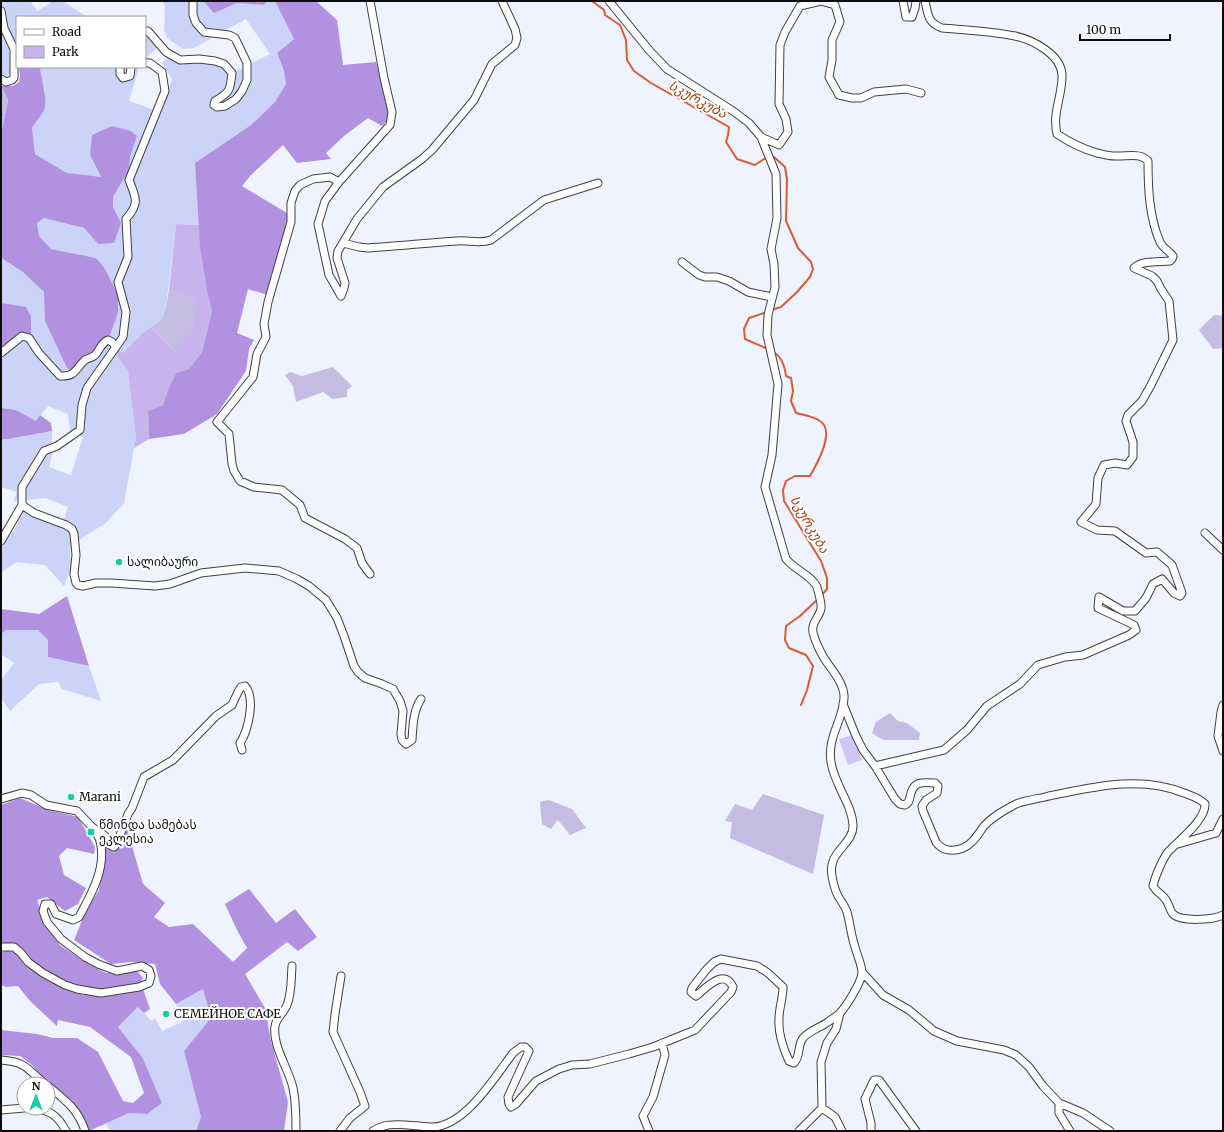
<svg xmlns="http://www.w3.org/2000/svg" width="1224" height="1132" font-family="Merriweather,'Noto Sans Georgian',serif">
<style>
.farmland{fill:#cbd4f8}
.green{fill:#c8b3ed}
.forest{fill:#b291e0}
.cemetery{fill:#c4bce3}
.pitch{fill:#d0c6f4}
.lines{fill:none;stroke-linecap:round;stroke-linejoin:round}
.stream{stroke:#da5b2d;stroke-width:2}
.minor-casing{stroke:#404040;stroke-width:9}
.minor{stroke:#fff;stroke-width:7}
.poi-dot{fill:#18cbab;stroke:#fff;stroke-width:1.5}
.labels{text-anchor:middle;stroke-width:4;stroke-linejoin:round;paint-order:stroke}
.poi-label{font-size:12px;fill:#0d0d0d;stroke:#fff;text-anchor:start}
.water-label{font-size:13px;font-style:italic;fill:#ab3c0b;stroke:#fff}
</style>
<rect width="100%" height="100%" fill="#eef3ff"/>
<path class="farmland" d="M1,1H30L38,11L53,1H63L87,17H17V48L9,47L10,72L1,84Z
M162,1H205V3L229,6L237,3L263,5L268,1H275L294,39L277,53L284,71L286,84L275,102L251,125L195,163L199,225L176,224L166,307L162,319L143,333L123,353L109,338L118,313L96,258L51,249L39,236L37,223L44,218L84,228L98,244L121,223L113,207V197L129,170L130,157L137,136L90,155L101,178L91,177L67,173L35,154L32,128L40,116L45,93L40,67H139L129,101L160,112L172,79L162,63L173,52L180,56L202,55L227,62L235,72L270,54L246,19L194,48L183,49L167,38L164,30L165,6Z
M145,27L152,29L163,42L145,59Z
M1,255L4,259L23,272L44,292L45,321L72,372L61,374L40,351L9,305L1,303Z
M21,339L29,342L36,355L57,379L75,377L87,362L100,356L102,347L109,344L112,346L115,353L128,371L136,438L124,503L106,523L85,536L70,548L71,569L64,586L45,565L16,562L1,573V527L14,532L22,511L62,524L68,507L45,498L14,501L17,492L1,487V439H8L52,431V455L49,467L71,475L83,437L70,431L68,414L48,406L36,421L16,410L2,408H1V355Z
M6,630H38L48,640V657L89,666L101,701L62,689L58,682L39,684L10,711L1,697V680L14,663L1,654V634Z
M203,989L211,1018L184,1051L201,1117L196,1131H110L106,1123L129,1113L147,1114L142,1057L118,1027L139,1007L151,1021L155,1018L162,1031L182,1022L176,1004Z"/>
<path class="green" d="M176,224L199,225L205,277L212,311L202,352L189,369L176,373L169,387L163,405L148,411L149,439L134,448L136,438L128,371L115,353L120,350L123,353L143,333L151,327L175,351L195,299L169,290Z"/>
<path class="forest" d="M205,1H268L263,5L237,3L214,13L205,3Z
M275,1H316L337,20L343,65L376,62L389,111L387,121L382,126L368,118L344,136L326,153L331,159L297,163L283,145L250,176L242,186L287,213L289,222L268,295L248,289L237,333L254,340L249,349L246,371L217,414L184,434L149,439L148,411L163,405L169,387L176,373L189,369L202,352L212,311L207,290L200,246L195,163L251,125L275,102L286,84L284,71L277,53L294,39Z
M19,67H40C41,77 47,97 45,106C44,113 36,121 32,128L35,154L67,173L101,177L90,155L92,135L112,126L131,131L137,136L130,157L129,170L113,197V207L121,223L114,243L98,244L84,228L44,218L37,223L39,236L51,249L96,258L105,269L118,295V313L109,338L95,353L72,372L67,368L45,321L44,292L23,272L3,259L1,255V134L8,100L1,86H13L19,82L20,76Z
M1,303L26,307L31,317V338L21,333L1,348Z
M1,408H2L16,410L36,421L40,415L51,423L52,431L8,439H1Z
M67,596L89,666L48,657V640L38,630H6L1,634V609L39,614Z
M20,798L48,810L78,817L95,847L94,854L67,848L59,856L64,875L86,888L78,904L65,911L47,897L37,900L45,923L60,945L83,961L106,973L137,971L143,978L139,984L106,990L77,986L43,970L18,946H1V805Z
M126,825L143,884L165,903L154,917L169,927L193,924L233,962L247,948L238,932L225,904L249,889L276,923L295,909L317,937L298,951L287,942L245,974L265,1008L271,1041L288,1102L284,1131H196L201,1117L184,1051L211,1018L203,989L176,1004L160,984L155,964L131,962L111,964L74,940L85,913L99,890L104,860L101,839L114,853Z
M10,950L20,956L27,967L42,977L83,995H118L143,989L150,1009L144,1013L138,1007L118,1027L142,1057L162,1103L147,1114L129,1113L89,1131L79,1111L71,1100L49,1084L32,1065L20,1056L1,1055V1030L37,1034L53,1038H77L98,1052L123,1101L133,1103L144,1093L131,1057L90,1027L58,1020L57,1026L30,1001L18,986L6,987L1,985V952Z"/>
<path class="cemetery" d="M1,87L8,100L1,134V154Z
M169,290L195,299L194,329L175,351L151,327L162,319L166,307Z
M1214,315L1223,316V348L1213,349L1199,330Z
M333,367L352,386L347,390V397L333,399L323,392L296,402L293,386L285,375L290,372L302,376Z
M890,713L898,721L907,723L920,733L919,740H883L872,733L876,722Z
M763,794L824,815L813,874L730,838L732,822L725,821L735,804L752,810Z
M549,800L572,809L586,828L570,835L558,820L551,829L542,824L540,802Z"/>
<path class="pitch" d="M853,735L862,760L848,765L839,739Z"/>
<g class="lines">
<path class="stream" d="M592,1L604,10L605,15L620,25L626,40L627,60L634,71L651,83L729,127L728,135L726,142L737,159L755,165L764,159L774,157L785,167L787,179L786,221L798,248L811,262L813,269L810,277L797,292L781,307L771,310
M767,312L749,318L744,329L745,339L768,349
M772,351C781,356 785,367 786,376L791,378L793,391L791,401L796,413C804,415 813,416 820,421C836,431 817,464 810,476H795L786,481L783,490L784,501L821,561L827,578V589L821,596
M801,705L807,690L813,666L806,655L789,648L785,640L786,626L800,616L818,599"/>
<g class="minor-casing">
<path id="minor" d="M903,1L906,17H912L915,8L916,1
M1,11L4,28L14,49V78L12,80L6,82L1,79
M145,31H148L166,52L180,60L199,59L215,61L224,64L232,73C230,89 231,92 215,101L214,105L217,107L225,106L236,99L242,91L247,80V63L235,38L229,35L204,32L196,23L193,15V1
M120,67V74L123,78L130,76L131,67
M761,137L779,145L788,132L786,119L779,104L780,45L785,32L800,6L821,1L835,5L840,22L832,40V60L829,77L839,95L852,98H861L874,92L906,89L921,93
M339,182L330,177L313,179L300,185L295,191L291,203V222L268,302L264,324L266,337L257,354L253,377L217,422L229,434L232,464L234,471L240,481L254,487L282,490L300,505L305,518L345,539L357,548L362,563L370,574
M343,243L359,247L368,248C398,246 428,243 457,241C469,240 479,244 491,240L544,200L598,183
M682,262L699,275L705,277H717L729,281L748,292L772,297
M341,296L344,288L345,283L337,258L338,251L357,219L383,187L422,159L432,150L474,100L492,64L515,45L517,38L515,29L502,1
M341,296L329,275L318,224L325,201L339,182L390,125L392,112L384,78L370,1
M1,353L22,336L29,338L39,353L60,376C76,377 75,369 85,360C89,358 94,357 96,354C101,348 101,343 108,340L112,342L116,347
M22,505L34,513L66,525L72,529L74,534L76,555L74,574L76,583L78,585L83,586L96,583H111L155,586L170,584L201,573L245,568L279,571L297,579L309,586L326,600L337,618L344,636L354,666L358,672L365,678L382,684L393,689L400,701L403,711L401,734L402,740L406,744L412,740C413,726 413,711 421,699
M1205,533L1223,550
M1,541L22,505V487L44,451L57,446L80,430L82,405L87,388L123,337L126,312L118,282L128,257L126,219C140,203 136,198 129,180L165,91L162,72L150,63H145
M843,704L856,736L863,750L875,766L895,799L900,804L905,805C909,803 909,801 910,797C913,781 921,782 935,783L938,786L937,793L926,800L922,806L923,811L936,842C942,851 953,852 963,848C973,844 978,834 984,826C992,817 1003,811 1014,805C1023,800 1039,799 1049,796C1093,787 1141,775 1184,793C1192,796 1200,798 1205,804C1206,820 1178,841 1168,852C1162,860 1155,877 1153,886C1157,893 1162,894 1166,900C1169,904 1170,911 1173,914C1181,922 1213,920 1223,915
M1223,705L1221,712L1218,736L1223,751
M875,766L944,750L967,730L987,706L1020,684L1038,665L1065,657L1083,655L1129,635L1136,630L1134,625L1098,608L1099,597L1123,611H1135L1146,598L1153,584L1162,579L1174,593L1180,596L1182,593L1172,565L1157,552L1146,553L1115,531L1097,530L1081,522L1096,504L1098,478L1104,465L1115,463L1127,465L1133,457V442L1126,421L1128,415L1142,401L1151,385L1173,340L1169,301L1161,289L1157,281L1152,276L1134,268C1142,260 1159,262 1170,261L1172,259L1173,256C1169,251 1163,248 1160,242C1149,217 1148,187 1148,161C1140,152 1126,157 1115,156C1109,156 1102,154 1097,153C1083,149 1069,142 1057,134C1052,114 1062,96 1062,77C1063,55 1033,40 1015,36C991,31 966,30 942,28C928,23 928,15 925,1
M1,799L22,793L31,795L46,805L77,811L92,827L105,836L110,845L114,847L117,843L128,814L132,808L144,777L173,760L216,716L232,705L238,692L241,687L245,686C256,698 248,731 240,743L242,750
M1178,844L1216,833L1223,819
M1,947H14L21,953L28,962L43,973L65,985L77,989L101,993L139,987L149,983L151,976L149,970L142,966L117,971L98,964L85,957L61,939L47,922L43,911L45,904H51L56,914L73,920L79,917C91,895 107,867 100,841C99,836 95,831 92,827
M292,966C291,978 292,993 287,1005C284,1013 276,1018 275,1026C272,1046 289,1069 293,1088C296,1102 296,1117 296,1131
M862,972L883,995L909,1010L934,1031L957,1041L1004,1050L1016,1055L1029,1067L1043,1086L1059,1103L1083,1113L1110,1131
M840,1013L836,1029L827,1043L821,1062L822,1108L835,1117L842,1131
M1,1060C27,1062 27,1069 45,1084
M48,1086C65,1100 78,1109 85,1131
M1059,1103V1113L1070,1131
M35,1108C51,1111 58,1116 66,1131
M1,1110L24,1108
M340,1131L350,1118L365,1106L360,1092L333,1032L335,1014L341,976
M373,1131C376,1129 380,1127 384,1126C396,1122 419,1127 433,1127C465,1126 495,1077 513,1053L521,1047H525L529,1051L508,1097L509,1104L511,1107L516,1104L536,1081L559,1069L572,1065L590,1064L629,1054L653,1047L695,1030L731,992L733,987C724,968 707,987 696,996L691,992L692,988L706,970L714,962L721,959L757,966L768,973L783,987C783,998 779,1008 779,1019C778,1033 783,1048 789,1061L794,1063C801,1056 797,1046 803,1038C809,1031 821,1027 828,1022C832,1019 837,1016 840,1013C847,1005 861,983 862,973C862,965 857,955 855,947C851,935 850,923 847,912C845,906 841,901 838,896C835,890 833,882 832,876C827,851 854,845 853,825C852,804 834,784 831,762C827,737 843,721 844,698C845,684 831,669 824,658C820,651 816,643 814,636C809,623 820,618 821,608C822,604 818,591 817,587C812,576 794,569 786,559L765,487L772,455L778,384L767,335L768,315L775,287L774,264L771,249L777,218L776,174L761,137L749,123L733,111L667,69L649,50L609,1
M649,1131L643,1116L653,1097L665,1055L662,1043
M799,1131L822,1108
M871,1131V1123L865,1099L874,1080H879L916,1131"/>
</g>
<use href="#minor" class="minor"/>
</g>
<g class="poi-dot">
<circle cx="119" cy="562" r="4"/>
<circle cx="71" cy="797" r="4"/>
<rect x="87" y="828" width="8" height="8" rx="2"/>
<circle cx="166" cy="1014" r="4"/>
</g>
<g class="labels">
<g class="poi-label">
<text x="127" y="566">სალიბაური</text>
<text x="79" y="801">Marani</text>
<text x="99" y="829">წმინდა სამებას<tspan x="99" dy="14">ეკლესია</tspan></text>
<text x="174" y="1018">СЕМЕЙНОЕ САФЕ</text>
</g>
<g class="water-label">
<text transform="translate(698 99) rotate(29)" y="5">სკურკუბა</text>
<text transform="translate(810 524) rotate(60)" y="5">სკურკუბა</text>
</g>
</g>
<rect width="1224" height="1132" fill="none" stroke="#0d0d0d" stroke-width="4"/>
<rect x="16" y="16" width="130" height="52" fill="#ffffff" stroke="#9e9e9e"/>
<rect x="24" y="29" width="20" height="6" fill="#ffffff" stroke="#9e9e9e"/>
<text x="52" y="36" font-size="12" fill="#0d0d0d">Road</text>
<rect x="24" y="46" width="20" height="12" fill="#c8b3ed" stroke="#9e9e9e"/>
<text x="52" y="56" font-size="12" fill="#0d0d0d">Park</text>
<g transform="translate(36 1096)"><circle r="19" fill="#ffffff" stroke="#9e9e9e"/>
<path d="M0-3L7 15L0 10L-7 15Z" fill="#18cbab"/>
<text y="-6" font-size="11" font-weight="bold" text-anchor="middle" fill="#0d0d0d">N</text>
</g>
<path d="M1080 34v6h90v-6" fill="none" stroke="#0d0d0d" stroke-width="2"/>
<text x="1086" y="34" font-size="12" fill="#0d0d0d" stroke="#ffffff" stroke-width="3" paint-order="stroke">100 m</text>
</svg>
